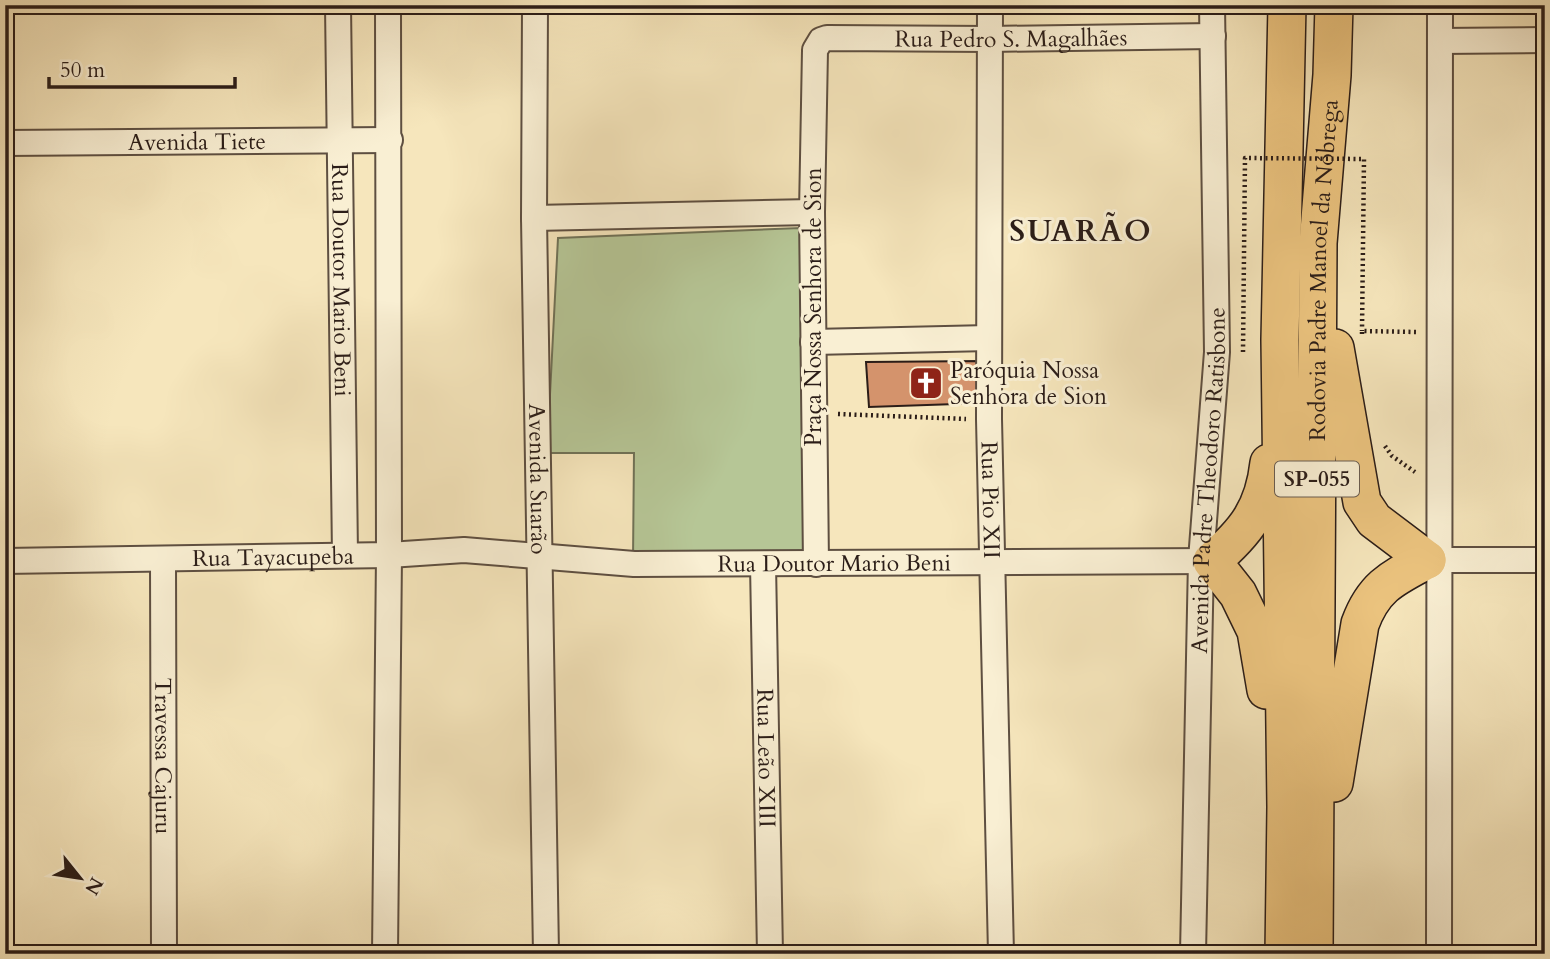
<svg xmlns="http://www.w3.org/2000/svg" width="1550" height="959" font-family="Cardo,serif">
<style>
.green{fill:#b6c696;stroke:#707257;stroke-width:2}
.building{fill:#d4936c;stroke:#2b1d18;stroke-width:2}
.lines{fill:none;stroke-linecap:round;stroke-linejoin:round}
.minor-casing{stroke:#5e4f41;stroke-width:28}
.highway-casing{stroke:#2b1d18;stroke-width:40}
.path{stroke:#2b1d18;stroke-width:4.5;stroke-dasharray:2 3.5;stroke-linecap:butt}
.minor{stroke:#f9efd3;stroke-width:24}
.highway{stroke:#ebc37e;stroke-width:37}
.path-bridge{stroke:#2b1d18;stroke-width:4.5;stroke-dasharray:2 3.5;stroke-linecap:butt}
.labels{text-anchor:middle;stroke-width:6;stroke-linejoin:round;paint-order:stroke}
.shield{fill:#f9efd3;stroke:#695c50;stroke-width:2}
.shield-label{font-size:21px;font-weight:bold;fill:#2b1d18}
.street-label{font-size:23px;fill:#2b1d18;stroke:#f9efd3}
.poi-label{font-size:23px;fill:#2b1d18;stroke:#f9efd3;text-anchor:start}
.district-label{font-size:30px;font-weight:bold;letter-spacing:2px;fill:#2b1d18;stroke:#f9efd3}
</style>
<rect width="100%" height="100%" fill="#f6e6bc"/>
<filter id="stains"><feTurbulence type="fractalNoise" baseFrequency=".00286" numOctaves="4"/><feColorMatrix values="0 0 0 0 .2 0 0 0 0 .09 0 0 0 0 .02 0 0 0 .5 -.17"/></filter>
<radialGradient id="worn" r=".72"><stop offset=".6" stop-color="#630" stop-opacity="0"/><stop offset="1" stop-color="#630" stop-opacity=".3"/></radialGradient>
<path class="green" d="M800,228L813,558L633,560L634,453H547L558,238Z"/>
<path class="building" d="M983,361L985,403L869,407L866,362Z"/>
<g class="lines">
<g class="minor-casing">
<g id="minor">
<path id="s1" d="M338,5L345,555"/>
<path id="s2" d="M535,5L534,218L546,954"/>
<path id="s3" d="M990,5L989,419L1001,954"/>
<path d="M1440,41L1545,40"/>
<path id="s4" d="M5,143L390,140"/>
<path d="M534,218L812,212"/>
<path d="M813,342L989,338"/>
<path id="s5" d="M163,560L164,954"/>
<path d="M1427,560H1545"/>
<path id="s6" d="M5,561L389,555L464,550L634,564L1212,561"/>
<path id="s7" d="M763,564L770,954"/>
<path id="s8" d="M816,564L812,212L815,50L821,40L827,38L990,39L1213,36"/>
<path d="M385,954L389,555L388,5"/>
<path id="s9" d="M1193,954L1201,560L1217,352L1212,5"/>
<path d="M1439,954L1440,5"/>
</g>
</g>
<g class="highway-casing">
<g id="highway">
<path d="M1335,348L1362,502L1374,520L1427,560"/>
<path d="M1266,690L1256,631L1238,594L1212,561C1246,532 1264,509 1269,463"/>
<path d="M1334,783L1360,624C1374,586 1393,578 1427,560"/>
<path d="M1284,954L1286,807L1280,340L1287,5"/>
<path id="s10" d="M1314,954L1318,243L1332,75L1334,5"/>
</g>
</g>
<path class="path" d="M1362,334V331L1417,332
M838,414L966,419
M1385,446L1392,456L1415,472"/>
<use href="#minor" class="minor"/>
<use href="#highway" class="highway"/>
<path class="path-bridge" d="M1243,352L1245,158L1364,159L1362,331"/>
</g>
<defs>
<g id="church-square" transform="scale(1.75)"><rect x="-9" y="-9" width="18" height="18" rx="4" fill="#8f2418" stroke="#f9efd3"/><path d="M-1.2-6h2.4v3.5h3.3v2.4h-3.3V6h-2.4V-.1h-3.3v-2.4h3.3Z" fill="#fff"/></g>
</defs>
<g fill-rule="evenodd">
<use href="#church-square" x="926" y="383"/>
</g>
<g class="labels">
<rect class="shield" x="1275" y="461.5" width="84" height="35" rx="5"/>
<g class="shield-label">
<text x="1317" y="486">SP-055</text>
</g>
<g class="street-label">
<text dy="8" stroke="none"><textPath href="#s8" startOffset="716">Rua Pedro S. Magalhães</textPath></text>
<text dy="8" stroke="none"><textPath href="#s4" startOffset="192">Avenida Tiete</textPath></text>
<text dy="8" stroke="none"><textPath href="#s10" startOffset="684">Rodovia Padre Manoel da Nóbrega</textPath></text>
<text dy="8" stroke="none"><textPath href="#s1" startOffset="275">Rua Doutor Mario Beni</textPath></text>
<text transform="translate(813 307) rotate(-90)" y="8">Praça Nossa Senhora de Sion</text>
<text dy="8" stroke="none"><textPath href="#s2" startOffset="474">Avenida Suarão</textPath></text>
<text dy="8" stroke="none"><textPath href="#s9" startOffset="474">Avenida Padre Theodoro Ratisbone</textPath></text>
<text dy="8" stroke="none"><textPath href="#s3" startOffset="495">Rua Pio XII</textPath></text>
<text dy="8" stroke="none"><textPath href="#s6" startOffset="268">Rua Tayacupeba</textPath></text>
<text dy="8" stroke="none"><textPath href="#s6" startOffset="830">Rua Doutor Mario Beni</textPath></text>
<text dy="8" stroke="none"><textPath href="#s5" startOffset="196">Travessa Cajuru</textPath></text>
<text dy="8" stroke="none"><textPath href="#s7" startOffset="194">Rua Leão XIII</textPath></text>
</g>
<g class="poi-label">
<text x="950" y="378">Paróquia Nossa<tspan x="950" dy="26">Senhora de Sion</tspan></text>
</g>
<g class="district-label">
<text x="1081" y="241">SUARÃO</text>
</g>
</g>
<rect width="1550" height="959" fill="none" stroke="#f6e6bc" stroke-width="28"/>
<rect x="7" y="7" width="1536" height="945" fill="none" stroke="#2b1d18" stroke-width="3.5"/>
<rect x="14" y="14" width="1522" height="931" fill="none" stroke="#2b1d18" stroke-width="2"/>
<g transform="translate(80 878) rotate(120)" stroke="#f9efd3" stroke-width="5" paint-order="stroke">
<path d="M0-5L12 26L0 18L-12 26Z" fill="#2b1d18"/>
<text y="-10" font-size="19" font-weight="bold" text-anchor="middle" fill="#2b1d18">N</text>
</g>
<path d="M49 77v10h186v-10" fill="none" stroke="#2b1d18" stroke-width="3.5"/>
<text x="60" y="77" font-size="21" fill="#2b1d18" stroke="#f9efd3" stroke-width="5" paint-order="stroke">50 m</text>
<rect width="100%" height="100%" filter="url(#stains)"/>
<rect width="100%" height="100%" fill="url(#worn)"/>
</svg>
